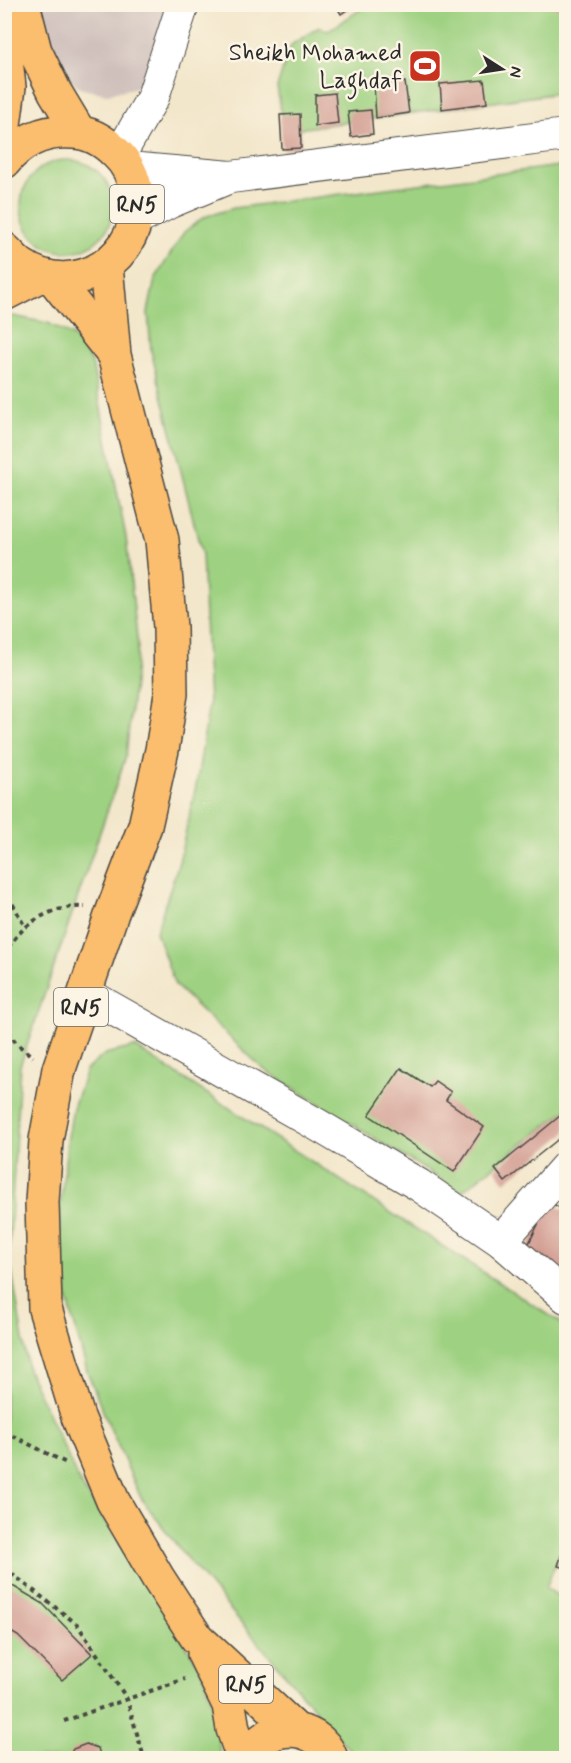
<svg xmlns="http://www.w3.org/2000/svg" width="571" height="1763" font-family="Mynerve,sans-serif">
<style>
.industrial{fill:#cfc0bb}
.green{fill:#9ed181;stroke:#647e56;stroke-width:1.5}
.building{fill:#d29b91}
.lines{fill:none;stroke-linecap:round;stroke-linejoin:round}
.minor-casing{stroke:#494743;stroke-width:34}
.major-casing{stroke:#494743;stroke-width:36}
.highway-casing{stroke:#494743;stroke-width:36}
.path{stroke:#494743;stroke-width:4;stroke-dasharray:4.5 4.5;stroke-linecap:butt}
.minor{stroke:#fff;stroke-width:32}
.major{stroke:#fbbd6e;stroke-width:33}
.highway{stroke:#fbbd6e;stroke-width:33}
.labels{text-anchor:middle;stroke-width:5;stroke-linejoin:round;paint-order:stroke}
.shield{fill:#fcf5e5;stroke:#6a6863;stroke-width:1.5}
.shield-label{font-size:22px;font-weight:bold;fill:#2b2b2b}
.poi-label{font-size:24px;fill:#2b2b2b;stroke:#fcf5e5;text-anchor:end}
</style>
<rect width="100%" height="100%" fill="#fcf5e5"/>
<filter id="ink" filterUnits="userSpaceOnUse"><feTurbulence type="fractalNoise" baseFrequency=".0167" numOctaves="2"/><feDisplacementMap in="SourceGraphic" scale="12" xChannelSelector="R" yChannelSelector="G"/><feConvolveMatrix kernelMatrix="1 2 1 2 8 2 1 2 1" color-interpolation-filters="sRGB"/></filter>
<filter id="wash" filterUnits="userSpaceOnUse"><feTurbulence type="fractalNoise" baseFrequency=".008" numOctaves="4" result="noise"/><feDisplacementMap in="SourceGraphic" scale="24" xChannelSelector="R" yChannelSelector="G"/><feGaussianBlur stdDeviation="1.35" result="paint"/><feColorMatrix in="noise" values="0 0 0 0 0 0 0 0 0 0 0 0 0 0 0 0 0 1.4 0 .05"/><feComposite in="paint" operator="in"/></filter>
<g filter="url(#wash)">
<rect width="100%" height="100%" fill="#f3e7cb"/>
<path class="industrial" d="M38,5H172L152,70L137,87L107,94L82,89L55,70Z"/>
<path class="green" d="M367,5H566V92L284,131L277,87L291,45L319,27L328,31Z
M21 206a46 46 0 1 1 92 0a46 46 0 1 1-92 0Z
M566,165V1110L461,1192L263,1069L175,985L156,932L179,862L197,781L209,703L202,555L151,351L148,312L155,279L184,232L204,217L234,208Z
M13,316L48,323L73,336L92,363L126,537L138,646L126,756L20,1066L9,1254L28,1370L81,1485L150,1589L203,1672L218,1725L220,1758H5L4,318Z
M135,1047L566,1326V1537L546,1588L566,1601V1758H356L184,1555L141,1498L105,1416L87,1371L68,1301L59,1219L67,1143L73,1108L86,1070L105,1054Z"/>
<g id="blocks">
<path class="building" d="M335,4H355L341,14Z
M545,4H566V10L554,8Z
M484,80L487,103L442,109L440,84Z
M405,82L409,113L376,118L374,85Z
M335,93L338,123L315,126V95Z
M371,110L373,134L351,137L348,112Z
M300,114L301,148L282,149L280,115Z
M401,1068L430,1087L435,1081L451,1092L446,1100L484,1127L454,1172L369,1115Z
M566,1111V1133L505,1182L495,1169Z
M549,1202L566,1211V1271L555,1295L514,1274Z
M566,1541V1568L558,1566Z
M4,1581L42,1603L92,1654L62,1680L18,1636L4,1628Z
M86,1744L98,1748L101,1758H68L73,1749Z"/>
</g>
</g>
<g filter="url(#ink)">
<use href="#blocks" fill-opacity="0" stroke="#494743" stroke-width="1.5"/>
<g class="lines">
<g class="minor-casing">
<path id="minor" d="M119,156L153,97L183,4
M128,168L231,177L566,135
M136,220L170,202L225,179
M85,993L316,1124L419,1185L501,1241L566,1297
M501,1241L566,1167"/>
</g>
<g class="major-casing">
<path id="major" d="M4,162C22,140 44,130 72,132C89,132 104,141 116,153C127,163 134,178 136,193C146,256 75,303 21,265C15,261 10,254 4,249
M106,265L114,355L162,540L170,627L171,694L162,750L145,826L112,913L59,1069L46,1140L42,1202L45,1309L78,1417L113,1501L158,1578L197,1638L296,1730
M53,278L114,355
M4,294L41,275
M204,1654L229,1705L233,1729L243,1758
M249,1758C263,1721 318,1721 331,1758"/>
</g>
<g class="highway-casing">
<path id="highway" d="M23,4L35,51L55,92L79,132
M4,41L9,87L4,125"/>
</g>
<path class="path" d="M4,888L25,927
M4,955C19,925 50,905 85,907
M4,1023L16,1043L33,1057
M4,1227L11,1226
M4,1433L15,1437L66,1463
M4,1568L77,1624L127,1699L144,1758
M64,1721L185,1679"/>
<use href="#minor" class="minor"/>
<use href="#major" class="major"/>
<use href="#highway" class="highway"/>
</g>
</g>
<defs>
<g id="stadium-square" transform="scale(1.725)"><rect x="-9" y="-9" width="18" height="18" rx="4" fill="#c8321e" stroke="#fcf5e5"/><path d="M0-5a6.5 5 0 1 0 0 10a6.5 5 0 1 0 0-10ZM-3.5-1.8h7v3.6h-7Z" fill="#fff"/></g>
</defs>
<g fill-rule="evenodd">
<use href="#stadium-square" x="425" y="66"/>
</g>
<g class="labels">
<g class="shield">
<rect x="110" y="185" width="54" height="38" rx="4.5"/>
<rect x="54" y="988" width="54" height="38" rx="4.5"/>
<rect x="219" y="1665" width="54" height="38" rx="4.5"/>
</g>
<g class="shield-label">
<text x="137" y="212">RN5</text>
<text x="81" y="1015">RN5</text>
<text x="246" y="1692">RN5</text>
</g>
<g class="poi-label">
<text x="402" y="60">Sheikh Mohamed<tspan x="402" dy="28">Laghdaf</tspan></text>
</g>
</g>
<rect width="571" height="1763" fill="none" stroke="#fcf5e5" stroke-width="24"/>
<g transform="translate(502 69) rotate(102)" stroke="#fcf5e5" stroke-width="4.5" paint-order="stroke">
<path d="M0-4.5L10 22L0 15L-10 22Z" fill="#2b2b2b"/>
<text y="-9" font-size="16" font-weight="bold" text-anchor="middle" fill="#2b2b2b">N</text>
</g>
</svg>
